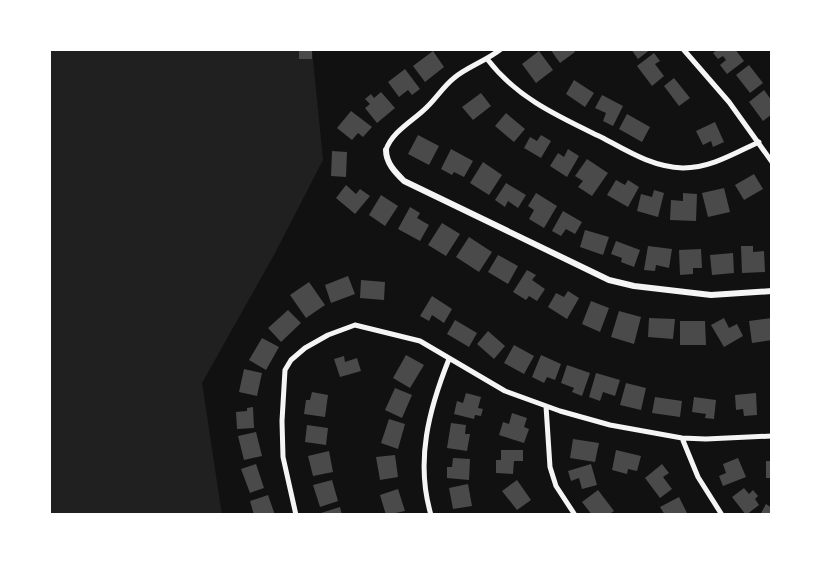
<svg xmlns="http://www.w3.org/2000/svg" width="821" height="564" font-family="'Source Sans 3',sans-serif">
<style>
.green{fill:#202020}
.building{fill:#4a4a4a}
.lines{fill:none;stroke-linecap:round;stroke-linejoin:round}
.minor{stroke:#f5f5f5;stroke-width:5}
.tertiary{stroke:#f5f5f5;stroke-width:6}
</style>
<rect width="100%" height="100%" fill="#111"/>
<path class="green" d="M49,49H312L323,160L274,255L202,383L222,515H49Z"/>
<path class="building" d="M299,49H312V59H299Z
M550,49H573L575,52L560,63Z
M631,49H651L638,59Z
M718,49H735L744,61L727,74L720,65L726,60L723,56L718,59L713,53Z
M433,51L444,67L425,82L413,66Z
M539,51L553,70L536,83L522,64Z
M654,53L660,61L655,64L664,76L652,86L637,66Z
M749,65L763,83L750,93L736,75Z
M405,69L420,89L412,95L408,90L399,97L388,82Z
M674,78L690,98L679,106L664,86Z
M574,80L594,93L585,107L566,94Z
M764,90L772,101V114L763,121L749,102Z
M381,92L395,108L377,123L365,108L370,104L365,99L371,94L374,98Z
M481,93L491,106L473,120L462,107Z
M602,95L623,106L613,126L603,121L606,113L595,108Z
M351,111L372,127L363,137L358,133L352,140L337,128Z
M506,113L525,129L514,142L495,126Z
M627,114L650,127L642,142L619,129Z
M715,122L724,142L713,147L711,141L703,145L696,131Z
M418,135L439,146L429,165L408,154Z
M541,135L551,141L541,158L524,148L530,137L537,141Z
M451,149L473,161L464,177L454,172L452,175L441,169Z
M568,149L579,156L567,177L550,166L558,153L564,157Z
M332,151L347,152L346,177L331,176Z
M587,159L608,173L592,196L578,187L583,181L575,176Z
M483,162L502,175L489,195L470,183Z
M754,174L763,189L744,200L735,185Z
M616,180L625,185L628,180L639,187L628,207L607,195Z
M506,183L526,195L518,208L508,201L505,207L495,200Z
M346,185L356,194L360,189L370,196L355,214L336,198Z
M724,188L730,212L708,217L702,193Z
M654,190L664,193L658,217L637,211L641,194L652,197Z
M536,193L557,206L544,228L529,219L534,210L528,206Z
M683,193L697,194L696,221L670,220L671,200L683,201Z
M381,195L398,206L385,226L369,215Z
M410,207L420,213L417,218L429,225L420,241L398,229Z
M563,211L582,222L575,234L566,229L561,236L552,231Z
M442,223L460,234L446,256L428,245Z
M585,230L609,237L603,255L580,247Z
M469,237L492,252L479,272L456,257Z
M616,241L640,250L634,267L621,262L622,258L611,254Z
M648,246L672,249L669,268L656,265L655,271L644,270Z
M741,246H753V252L764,251L765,272L742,273Z
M701,249L702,268H693V274L680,275L679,250Z
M733,253L734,273L712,275L710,255Z
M498,255L518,266L508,284L488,272Z
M527,270L536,275L532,280L545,289L537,301L529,296L526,300L513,292Z
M348,276L355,294L331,303L325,285Z
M361,280L385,282L384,300L360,298Z
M309,282L325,305L306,318L290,295Z
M568,291L579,298L567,319L548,307L556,293L564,297Z
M432,296L452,309L444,323L432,315L429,321L420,316Z
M591,301L609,308L600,332L582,324Z
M288,310L301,323L281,342L268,328Z
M619,311L641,317L634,344L611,337Z
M649,318L675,319L673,339L648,337Z
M724,318L729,328L737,324L743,336L724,347L711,325Z
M772,318V340L752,343L749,321Z
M455,320L477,333L469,347L447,334Z
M680,321H705L706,345H680Z
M488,331L505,346L494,359L477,344Z
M262,338L279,347L266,370L249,360Z
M514,345L534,356L524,374L504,363Z
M406,355L424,365L410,388L393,378Z
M541,355L561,364L555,380L547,377L544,383L532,377Z
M344,356L345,362L357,358L361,371L340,377L334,359Z
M567,365L590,373L582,396L572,392L574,388L561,383Z
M244,369L262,373L257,396L239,392Z
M596,373L620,380L615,396L603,392L600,401L589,397Z
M626,383L646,388L641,410L620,405Z
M395,388L412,395L402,418L385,410Z
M312,392L328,395L325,417L304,414L306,400H310Z
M466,393L481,397L478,408L483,409L481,416L475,415L474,419L454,414L457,401L463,403Z
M756,393L757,415L744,416L743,409L736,410L735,395Z
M655,397L682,401L680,417L652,413Z
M694,397L716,400L714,419L705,418L706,414L692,412Z
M253,407L254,428L237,429L236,412L247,411V408Z
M512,413L527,418L524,427L529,429L524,443L499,435L503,422L509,424Z
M389,419L405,424L398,449L381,443Z
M451,423L466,425L465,434H470L467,451L447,448Z
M307,425L328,428L326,445L305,442Z
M256,432L262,456L244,460L238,436Z
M573,439L599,443L595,462L570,458Z
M501,450H523V461H514L513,474L496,473V460H501Z
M616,450L641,456L637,471L628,469L627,474L612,470Z
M329,451L333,472L313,476L308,456Z
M395,455L398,477L380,480L376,457Z
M453,458L470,459L469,480L447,478V467H452Z
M738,458L746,477L723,486L719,476L726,473L723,464Z
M766,461H772V478H766Z
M256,464L264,488L250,493L241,469Z
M591,464L597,485L582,489L579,478L571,481L568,471Z
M662,464L669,473L663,477L672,489L660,498L645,478Z
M332,480L338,501L320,507L313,485Z
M517,480L531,500L517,510L502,491Z
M468,484L472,506L453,509L449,488Z
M744,488L749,494L753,490L758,496L755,499L759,505L746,515L732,497Z
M398,489L405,511L386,515L380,495Z
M598,490L614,511L608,515H592L582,502Z
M268,495L275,515H254L250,501Z
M679,497L688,515H665L660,507Z
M766,504L772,508V515H760Z
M340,507L342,515H321V513Z"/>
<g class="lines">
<path class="minor" d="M683,49L729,102L772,162
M488,60C518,99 560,117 603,138C629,152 653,167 683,168C711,168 735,153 759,142
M386,150C392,131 415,120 428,106C437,97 444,86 454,78C467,67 486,61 501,49
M546,406L550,467L556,486L575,515
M682,438L698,477L722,515
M296,515L283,457L282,421L285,370L291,360L305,348L328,335L355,325L420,341L505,391L560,411L610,425L682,438L706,439L772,436
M431,515C415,461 429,409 449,359"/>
<path class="tertiary" d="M386,150C386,163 395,172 404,181L609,280L634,286L711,295L772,291"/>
</g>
<rect width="821" height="564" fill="none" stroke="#ffffff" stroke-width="102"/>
</svg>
